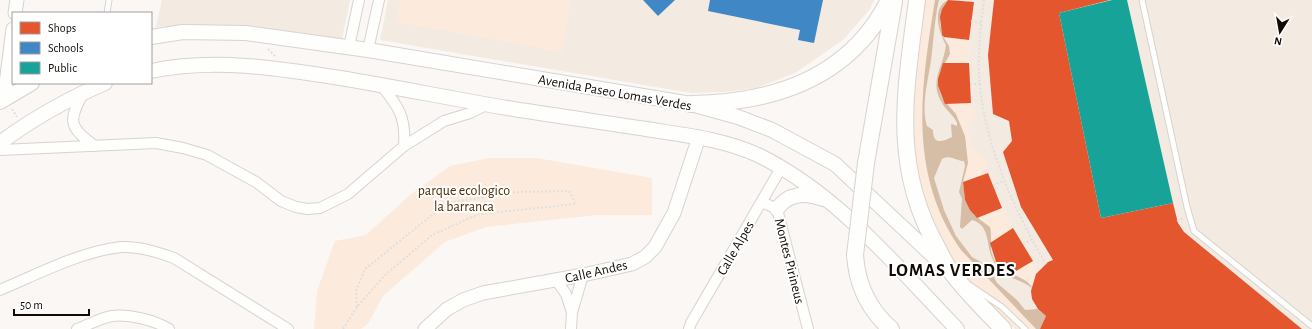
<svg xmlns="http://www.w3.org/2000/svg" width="1312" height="329" font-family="'Alegreya Sans',sans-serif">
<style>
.built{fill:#f3eae1}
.green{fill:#fcebdd}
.water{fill:#d6bda6}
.shops{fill:#e4572e}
.schools{fill:#3f88c5}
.public{fill:#17a398}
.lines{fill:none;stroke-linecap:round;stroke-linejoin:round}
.service-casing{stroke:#d8d3ce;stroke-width:7}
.minor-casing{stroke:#d8d3ce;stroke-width:12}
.tertiary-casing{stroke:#d8d3ce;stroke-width:15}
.secondary-casing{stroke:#d8d3ce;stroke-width:16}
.primary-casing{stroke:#d8d3ce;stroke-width:18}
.path{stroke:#e0dfde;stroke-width:2;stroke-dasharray:2 2;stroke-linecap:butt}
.service{stroke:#fefefd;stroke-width:5}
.minor{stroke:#fefefd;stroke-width:10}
.tertiary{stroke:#fefefd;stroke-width:13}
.secondary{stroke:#fefefd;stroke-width:14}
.primary{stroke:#fefefd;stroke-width:16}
.primary-bridge-casing{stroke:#d8d3ce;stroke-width:18;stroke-linecap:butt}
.primary-bridge{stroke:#fefefd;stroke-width:16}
.labels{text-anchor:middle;stroke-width:4;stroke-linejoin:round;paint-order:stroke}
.street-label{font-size:14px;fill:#110b06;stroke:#fff}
.park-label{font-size:14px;fill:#4f2c05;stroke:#fff}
.district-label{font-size:18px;font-weight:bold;letter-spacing:1px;fill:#110b06;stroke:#fff}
</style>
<rect width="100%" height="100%" fill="#faf7f4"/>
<path class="built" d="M162,0H350L342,39L247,25H182L156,27Z
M388,0H874L870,9L843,40L795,73L756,88L726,92L691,93L380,40Z
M923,0H1312V329H1015L1000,315L939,243L915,55Z"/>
<path class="green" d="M400,0H571L562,52L396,22Z
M923,0H935C921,87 907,173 961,250L1036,329H1018L1000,315L955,272L926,208L910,140Z
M944,37L969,40V63H943L947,61V41Z
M971,103L976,117C962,130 969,148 984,157L988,173L963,182C972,153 966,125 945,104Z
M489,158H537L652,178V215H597L486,227L445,242L383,296L368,324L361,329H314L317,291L335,241L366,235L410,195L450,166Z
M1002,208L1013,228L990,243L991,233L977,218Z
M1033,261L1040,270L1032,286L1011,274Z"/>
<path class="water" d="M935,0H939C935,17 934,34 932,52C930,75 920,103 927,126L933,130C933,145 942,142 952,137L951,125L952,124L957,126V123C953,114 945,110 941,101C929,81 944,65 946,45C939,33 931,8 948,0L942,9L940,23L942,35L949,46L950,54L940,72L938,86L942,98L956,114L965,136L968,163L963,182L965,200L974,215L990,227C993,239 988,250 995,261C1003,273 1029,278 1032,288C1016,276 1006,281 994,262C985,247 992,226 972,220L962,229L960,227L962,199L959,192L965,166L964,161C957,161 949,154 942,159L934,178L944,210L956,236L972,257L988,266L997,283L1017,300L1025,310L1038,309L1046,316L1040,329H1036L961,250C907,173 921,87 935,0Z"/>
<path class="shops" d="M948,0L974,2L969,40L944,37L942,35L940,17L942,9Z
M994,0H1110L1059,13L1101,218L1173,203L1178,223L1184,232L1302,329H1040L1046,316L1038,309L1032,299L1031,291L1036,274L1048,262L1053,260L1021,207L1003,152L1012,141L1009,121L993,114L988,55Z
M943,63H969L971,103L945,104L938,86V79Z
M988,173L1002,208L977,218L970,210L965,200L963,182Z
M1013,228L1033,261L1011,274L996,262L990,243Z"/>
<path class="schools" d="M643,0H675L658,16Z
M710,0H823L814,43L798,40L800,30L708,11Z"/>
<path class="public" d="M1112,0H1127L1173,203L1101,218L1059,13Z"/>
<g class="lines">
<g class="service-casing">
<path id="service" d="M1142,0L1187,207L1194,231L1312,326
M107,13L109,0
M971,286L1002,307L1025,329"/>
</g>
<g class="minor-casing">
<path id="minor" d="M349,47L359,0
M368,50L379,0
M381,85C399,107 406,117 404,146
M84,92C68,120 68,127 95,146
M0,150L156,143L183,148L207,155L256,182L281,201L296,207L307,209L320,208L348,194L404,146L444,121L470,113L486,105
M762,202L777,209L808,329
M556,280L566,294L572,312
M0,290C38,274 79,252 121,247C138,246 158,252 174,258L288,329
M77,329C88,325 101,318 112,316C130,314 154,320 169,329
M571,329L572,312L583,275
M689,329L691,323L781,168"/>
</g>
<g class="tertiary-casing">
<path id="tertiary" d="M15,13L17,0
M4,99L13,29
M425,329L447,309L463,300L483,293L583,275L632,264L645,257L655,247L674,213L699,137"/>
</g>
<g class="secondary-casing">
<path id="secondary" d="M151,37L183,32L246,33L368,50L691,104L738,117L772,130L835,164L945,267
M151,71C214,58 277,68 340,78C400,88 459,100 519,110C562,116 604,123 646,129C684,135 723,139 758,155C838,194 896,266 957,329
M0,102L32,83
M0,143C32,119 68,99 105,83
M777,209C788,193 805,192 823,199"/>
</g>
<g class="primary-casing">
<path id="primary" d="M917,0C906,88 890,164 937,247C941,255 946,265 952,273C967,293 986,311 1003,329
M691,104C773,103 850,78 889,0
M866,163L894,2
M855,255C857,285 868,309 891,329"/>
</g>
<path class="path" d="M984,0C981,24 978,49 979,73C982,139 1013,208 1046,264
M971,21L981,23
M268,49L276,57
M970,84H980
M12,109L17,117
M993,185L1004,181
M1177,221L1184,218
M1023,244L1031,240
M343,329L357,307L384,276L432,235L479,214L576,204L569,191L516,192L447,203L365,269L356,291L357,307"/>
<use href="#service" class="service"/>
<use href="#minor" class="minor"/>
<use href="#tertiary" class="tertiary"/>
<use href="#secondary" class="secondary"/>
<use href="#primary" class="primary"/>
<g class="primary-bridge-casing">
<path id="primary-bridge" d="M855,255L866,163"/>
</g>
<use href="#primary-bridge" class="primary-bridge"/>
</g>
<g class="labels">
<g class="street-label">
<text transform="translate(615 92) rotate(10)" y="5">Avenida Paseo Lomas Verdes</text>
<text transform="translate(735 248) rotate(-60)" y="5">Calle Alpes</text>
<text transform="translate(790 261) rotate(76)" y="5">Montes Pirineus</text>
<text transform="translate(596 271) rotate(-13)" y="5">Calle Andes</text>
</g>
<g class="park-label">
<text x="464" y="195">parque ecologico<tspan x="464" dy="16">la barranca</tspan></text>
</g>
<g class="district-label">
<text x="952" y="276">LOMAS VERDES</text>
</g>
</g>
<rect x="12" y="12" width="140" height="72" fill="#ffffff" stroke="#a09d9b"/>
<rect x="20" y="22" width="20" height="12" fill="#e4572e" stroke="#a09d9b"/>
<text x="48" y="32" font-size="12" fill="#110b06">Shops</text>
<rect x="20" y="42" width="20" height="12" fill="#3f88c5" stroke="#a09d9b"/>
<text x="48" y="52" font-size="12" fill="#110b06">Schools</text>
<rect x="20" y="62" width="20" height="12" fill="#17a398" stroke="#a09d9b"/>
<text x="48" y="72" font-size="12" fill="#110b06">Public</text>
<g transform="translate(1280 32) rotate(191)" stroke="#ffffff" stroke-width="3" paint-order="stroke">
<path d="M0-3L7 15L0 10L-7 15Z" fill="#110b06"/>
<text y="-6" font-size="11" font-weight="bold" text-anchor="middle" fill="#110b06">N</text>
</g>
<path d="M14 309v6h75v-6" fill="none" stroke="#110b06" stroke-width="2"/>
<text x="20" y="309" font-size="12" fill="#110b06" stroke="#ffffff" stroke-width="3" paint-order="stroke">50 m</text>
</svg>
